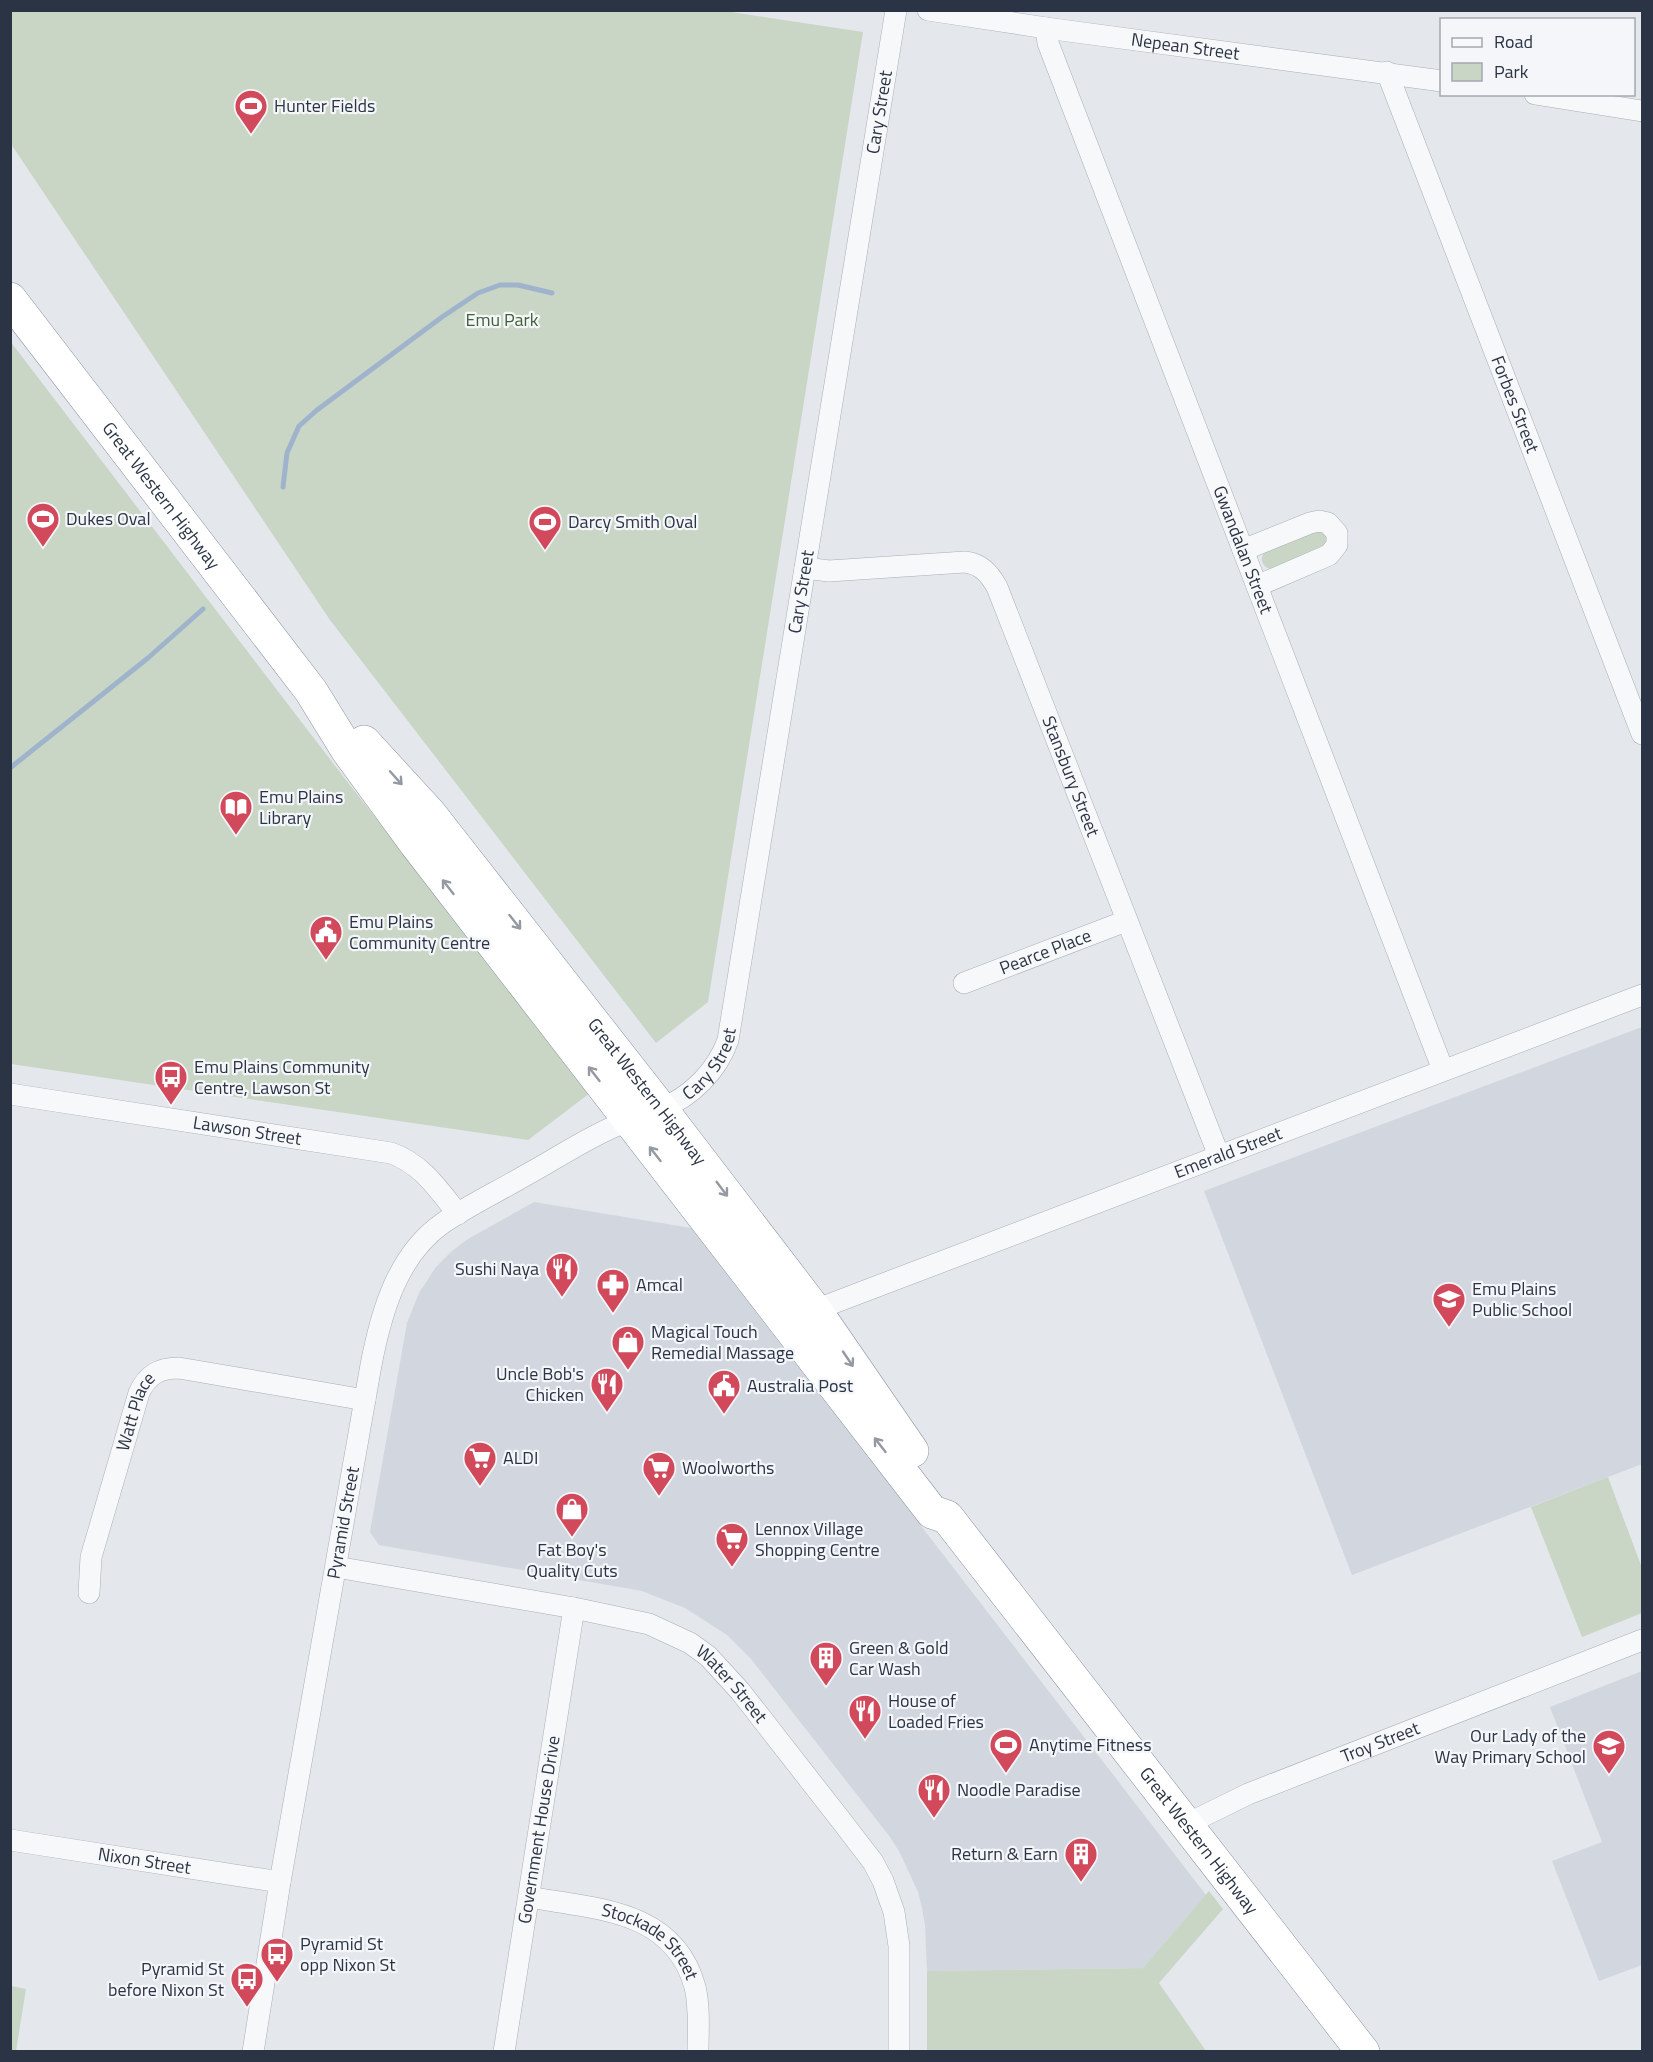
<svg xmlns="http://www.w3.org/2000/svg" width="1653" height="2062" font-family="'Titillium Web',sans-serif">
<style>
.built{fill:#d2d6de}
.green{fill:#c9d6c5}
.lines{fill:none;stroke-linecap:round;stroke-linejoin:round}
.stream{stroke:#9fb4cc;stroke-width:5}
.minor-casing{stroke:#a9aeb7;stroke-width:22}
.trunk-casing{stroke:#8b94a3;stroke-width:34}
.minor{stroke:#f7f8fa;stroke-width:21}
.trunk{stroke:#fff;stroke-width:33}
.oneway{stroke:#959aa2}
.labels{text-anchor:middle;stroke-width:4.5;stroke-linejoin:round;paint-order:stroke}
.street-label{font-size:18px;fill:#2b3445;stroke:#f4f6f9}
.poi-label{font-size:18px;fill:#2b3445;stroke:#f4f6f9;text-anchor:start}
.park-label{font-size:18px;fill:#3f6138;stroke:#f4f6f9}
</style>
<rect width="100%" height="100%" fill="#e4e7ec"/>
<path class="built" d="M1642,1027V1464L1352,1575L1204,1191Z
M534,1202L691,1228L1206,1895L1143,1968L927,1971L925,1925L922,1908L918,1892L900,1853L890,1837L751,1659L727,1635L685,1608L642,1591L379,1545L370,1532L407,1323L419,1293L436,1267L452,1251L468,1239Z
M1642,1671V1965L1599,1981L1552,1861L1602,1842L1550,1707Z"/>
<path class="green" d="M725,11L863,32L708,1002L656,1043L330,620L11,144V11Z
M10,341L339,771L590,1093L528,1140L11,1064Z
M1318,531L1326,534L1327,546L1271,569C1262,567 1259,559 1265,551Z
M1608,1477L1642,1568V1613L1582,1637L1531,1507Z
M1209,1891L1223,1909L1159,1983L1206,2051H927V1971L1143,1968Z
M11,1986L26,1989L16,2051H11Z"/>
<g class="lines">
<path class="stream" d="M283,487L287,453L299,426L317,410L442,317L478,293L500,285H518L552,293
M10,768L148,658L203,609"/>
<g class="minor-casing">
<g id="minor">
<path id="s1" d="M928,10L1046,28L1442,81"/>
<path id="s2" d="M1046,28L1048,43L1443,1070"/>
<path id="s3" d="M1387,72L1642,734"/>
<path d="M1535,94L1642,111"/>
<path d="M1243,550L1310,523L1319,521L1328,523L1337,533V545L1329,555L1257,586"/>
<path id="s4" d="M805,568L829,571L965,562C981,564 989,573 997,587L1219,1156"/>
<path id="s5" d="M964,983L1126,921"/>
<path id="s6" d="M10,1094L391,1153C422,1164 438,1189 458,1214"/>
<path id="s7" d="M815,1310L1642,995"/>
<path id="s8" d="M336,1567L574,1608L649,1624L690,1643L708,1656L740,1691L840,1819L873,1862L883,1881L894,1912L899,1946V2052"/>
<path id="s9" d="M89,1593L91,1557L139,1393C147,1375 159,1368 179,1368L365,1400"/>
<path id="s10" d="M1187,1824L1248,1794L1642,1640"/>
<path id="s11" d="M10,1840L280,1882"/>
<path id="s12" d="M529,1897C595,1909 674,1909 695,1987C700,2008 698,2031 698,2052"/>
<path id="s13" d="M253,2052L280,1882L371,1365C381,1313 397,1255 443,1223C469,1205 499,1191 526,1175C556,1159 586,1138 618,1125C632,1119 647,1115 661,1109C692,1096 717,1071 728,1040L896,10"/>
<path id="s14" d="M504,2052L574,1608"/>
</g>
</g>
<g class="trunk-casing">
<g id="trunk">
<path id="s15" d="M10,299L311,691L348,751L416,844L932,1512L947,1517L1363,2052"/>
<path id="s16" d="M364,742L430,814L466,860L661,1109L815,1310L912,1451"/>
</g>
</g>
<use href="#minor" class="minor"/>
<use href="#trunk" class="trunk"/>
</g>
<defs><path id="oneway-shaft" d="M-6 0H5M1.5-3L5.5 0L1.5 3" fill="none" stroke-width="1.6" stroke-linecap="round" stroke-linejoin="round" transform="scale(1.5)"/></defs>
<g class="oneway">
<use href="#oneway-shaft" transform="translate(396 778) rotate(48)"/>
<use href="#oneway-shaft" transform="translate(448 887) rotate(-128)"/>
<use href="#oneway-shaft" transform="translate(515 922) rotate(52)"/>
<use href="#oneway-shaft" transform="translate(594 1074) rotate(-128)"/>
<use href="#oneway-shaft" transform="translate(655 1154) rotate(-128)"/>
<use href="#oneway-shaft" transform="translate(722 1189) rotate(53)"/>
<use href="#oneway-shaft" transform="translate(848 1359) rotate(56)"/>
<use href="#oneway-shaft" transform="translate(880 1445) rotate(-128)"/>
</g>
<defs>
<g id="stadium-pin" transform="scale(1.725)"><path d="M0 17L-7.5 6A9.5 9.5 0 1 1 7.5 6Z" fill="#d1495b" stroke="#f4f6f9"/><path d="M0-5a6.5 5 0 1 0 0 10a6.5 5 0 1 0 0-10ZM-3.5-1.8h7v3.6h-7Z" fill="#fff"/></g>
<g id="library-pin" transform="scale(1.725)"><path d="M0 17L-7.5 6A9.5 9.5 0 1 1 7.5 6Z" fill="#d1495b" stroke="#f4f6f9"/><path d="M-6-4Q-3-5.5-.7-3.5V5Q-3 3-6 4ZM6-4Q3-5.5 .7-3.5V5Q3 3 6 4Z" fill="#fff"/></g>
<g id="civic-pin" transform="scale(1.725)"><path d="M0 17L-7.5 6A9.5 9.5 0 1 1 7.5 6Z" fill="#d1495b" stroke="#f4f6f9"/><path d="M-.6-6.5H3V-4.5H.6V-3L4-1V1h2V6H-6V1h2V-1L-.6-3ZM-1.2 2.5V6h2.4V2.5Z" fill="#fff"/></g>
<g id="bus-pin" transform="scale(1.725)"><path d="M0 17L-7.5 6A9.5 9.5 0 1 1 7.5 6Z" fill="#d1495b" stroke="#f4f6f9"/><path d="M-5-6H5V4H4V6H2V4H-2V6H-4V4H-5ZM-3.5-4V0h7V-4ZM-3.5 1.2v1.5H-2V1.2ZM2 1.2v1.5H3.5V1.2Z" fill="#fff"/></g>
<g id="restaurant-pin" transform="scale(1.725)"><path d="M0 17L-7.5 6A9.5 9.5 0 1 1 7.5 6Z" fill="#d1495b" stroke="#f4f6f9"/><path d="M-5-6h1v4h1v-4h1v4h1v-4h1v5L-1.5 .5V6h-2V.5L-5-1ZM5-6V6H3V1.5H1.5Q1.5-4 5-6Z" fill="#fff"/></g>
<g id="pharmacy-pin" transform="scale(1.725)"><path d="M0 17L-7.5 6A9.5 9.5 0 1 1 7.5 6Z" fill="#d1495b" stroke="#f4f6f9"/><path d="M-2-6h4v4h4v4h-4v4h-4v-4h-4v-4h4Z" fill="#fff"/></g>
<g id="school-pin" transform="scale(1.725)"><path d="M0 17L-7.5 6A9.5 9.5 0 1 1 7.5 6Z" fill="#d1495b" stroke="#f4f6f9"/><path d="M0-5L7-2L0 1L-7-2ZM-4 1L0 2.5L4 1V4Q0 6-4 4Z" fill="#fff"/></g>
<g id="shop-pin" transform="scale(1.725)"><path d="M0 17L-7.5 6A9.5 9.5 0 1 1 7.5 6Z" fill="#d1495b" stroke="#f4f6f9"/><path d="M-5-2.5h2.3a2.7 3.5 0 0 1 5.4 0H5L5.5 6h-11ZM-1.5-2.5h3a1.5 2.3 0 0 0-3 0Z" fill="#fff"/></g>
<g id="supermarket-pin" transform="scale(1.725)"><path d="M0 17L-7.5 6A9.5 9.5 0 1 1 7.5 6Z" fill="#d1495b" stroke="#f4f6f9"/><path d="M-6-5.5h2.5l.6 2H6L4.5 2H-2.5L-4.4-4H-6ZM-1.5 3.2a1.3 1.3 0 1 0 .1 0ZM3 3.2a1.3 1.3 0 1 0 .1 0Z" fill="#fff"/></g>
<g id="building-pin" transform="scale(1.725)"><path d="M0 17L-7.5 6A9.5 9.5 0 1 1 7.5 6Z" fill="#d1495b" stroke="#f4f6f9"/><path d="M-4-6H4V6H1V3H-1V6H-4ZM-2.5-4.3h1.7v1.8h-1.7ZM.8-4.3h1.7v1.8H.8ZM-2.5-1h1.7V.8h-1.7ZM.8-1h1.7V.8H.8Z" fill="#fff"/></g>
</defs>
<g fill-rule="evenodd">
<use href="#stadium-pin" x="251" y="106"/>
<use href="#stadium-pin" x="43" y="519"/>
<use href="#stadium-pin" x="545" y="522"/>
<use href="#library-pin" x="236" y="807"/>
<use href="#civic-pin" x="326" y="932"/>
<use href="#bus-pin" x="171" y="1077"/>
<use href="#restaurant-pin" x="562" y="1269"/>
<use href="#pharmacy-pin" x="613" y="1285"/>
<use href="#school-pin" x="1449" y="1299"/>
<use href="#shop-pin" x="628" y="1342"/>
<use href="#restaurant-pin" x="607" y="1384"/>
<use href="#civic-pin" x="724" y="1386"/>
<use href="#supermarket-pin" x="480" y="1458"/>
<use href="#supermarket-pin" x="659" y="1468"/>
<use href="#shop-pin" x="572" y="1509"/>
<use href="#supermarket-pin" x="732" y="1539"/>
<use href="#building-pin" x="826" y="1658"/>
<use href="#restaurant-pin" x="865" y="1711"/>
<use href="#stadium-pin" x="1006" y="1745"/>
<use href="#school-pin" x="1609" y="1746"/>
<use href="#restaurant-pin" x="934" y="1790"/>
<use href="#building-pin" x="1081" y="1854"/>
<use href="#bus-pin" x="277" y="1954"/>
<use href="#bus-pin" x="247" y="1979"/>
</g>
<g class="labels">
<g class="street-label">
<text dy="6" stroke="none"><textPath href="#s1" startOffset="260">Nepean Street</textPath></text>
<text dy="6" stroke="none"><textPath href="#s13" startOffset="2146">Cary Street</textPath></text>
<text dy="6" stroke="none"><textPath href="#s3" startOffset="356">Forbes Street</textPath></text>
<text dy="6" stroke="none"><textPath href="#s15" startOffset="248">Great Western Highway</textPath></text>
<text dy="6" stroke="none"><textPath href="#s2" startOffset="558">Gwandalan Street</textPath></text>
<text dy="6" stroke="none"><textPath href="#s13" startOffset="1660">Cary Street</textPath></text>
<text dy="6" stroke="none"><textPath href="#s4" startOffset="406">Stansbury Street</textPath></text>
<text dy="6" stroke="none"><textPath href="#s5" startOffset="87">Pearce Place</textPath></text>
<text dy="6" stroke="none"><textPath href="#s13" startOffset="1176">Cary Street</textPath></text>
<text dy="6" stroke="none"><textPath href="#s16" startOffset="450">Great Western Highway</textPath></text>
<text dy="6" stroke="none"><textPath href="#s6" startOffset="240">Lawson Street</textPath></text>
<text dy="6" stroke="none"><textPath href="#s7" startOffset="442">Emerald Street</textPath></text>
<text dy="6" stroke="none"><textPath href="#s9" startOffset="188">Watt Place</textPath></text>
<text dy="6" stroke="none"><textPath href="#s13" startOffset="537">Pyramid Street</textPath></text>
<text dy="6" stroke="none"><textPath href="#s8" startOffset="422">Water Street</textPath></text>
<text dy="6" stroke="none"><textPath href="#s10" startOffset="210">Troy Street</textPath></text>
<text dy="6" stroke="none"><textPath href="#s14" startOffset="225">Government House Drive</textPath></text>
<text dy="6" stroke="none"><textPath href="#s15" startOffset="1950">Great Western Highway</textPath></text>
<text dy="6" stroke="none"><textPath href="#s11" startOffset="136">Nixon Street</textPath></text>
<text dy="6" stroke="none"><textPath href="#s12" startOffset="134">Stockade Street</textPath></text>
</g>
<g class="poi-label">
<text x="274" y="112">Hunter Fields</text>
<text x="66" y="525">Dukes Oval</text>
<text x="568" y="528">Darcy Smith Oval</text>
<text x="259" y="803">Emu Plains<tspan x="259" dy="21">Library</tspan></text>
<text x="349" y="928">Emu Plains<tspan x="349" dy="21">Community Centre</tspan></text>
<text x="194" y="1073">Emu Plains Community<tspan x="194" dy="21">Centre, Lawson St</tspan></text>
<text x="539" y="1275" text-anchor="end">Sushi Naya</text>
<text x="636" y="1291">Amcal</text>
<text x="1472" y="1295">Emu Plains<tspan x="1472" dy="21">Public School</tspan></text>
<text x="651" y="1338">Magical Touch<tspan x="651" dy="21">Remedial Massage</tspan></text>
<text x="584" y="1380" text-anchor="end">Uncle Bob's<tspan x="584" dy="21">Chicken</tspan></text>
<text x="747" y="1392">Australia Post</text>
<text x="503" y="1464">ALDI</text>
<text x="682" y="1474">Woolworths</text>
<text x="755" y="1535">Lennox Village<tspan x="755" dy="21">Shopping Centre</tspan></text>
<text x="572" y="1556" text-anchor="middle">Fat Boy's<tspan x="572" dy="21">Quality Cuts</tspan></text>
<text x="849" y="1654">Green &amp; Gold<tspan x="849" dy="21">Car Wash</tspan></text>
<text x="888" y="1707">House of<tspan x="888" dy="21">Loaded Fries</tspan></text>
<text x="1586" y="1742" text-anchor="end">Our Lady of the<tspan x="1586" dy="21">Way Primary School</tspan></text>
<text x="1029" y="1751">Anytime Fitness</text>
<text x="957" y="1796">Noodle Paradise</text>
<text x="1058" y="1860" text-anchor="end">Return &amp; Earn</text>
<text x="300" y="1950">Pyramid St<tspan x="300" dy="21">opp Nixon St</tspan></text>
<text x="224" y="1975" text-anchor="end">Pyramid St<tspan x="224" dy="21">before Nixon St</tspan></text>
</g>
<g class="park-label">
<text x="502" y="326">Emu Park</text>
</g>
</g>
<rect width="1653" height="2062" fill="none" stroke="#2b3445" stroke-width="24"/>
<rect x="1440" y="18" width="195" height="78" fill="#f4f6f9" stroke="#a4a8b1" stroke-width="1.5"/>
<rect x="1452" y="38" width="30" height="9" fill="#f7f8fa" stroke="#a4a8b1" stroke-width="1.5"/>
<text x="1494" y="48" font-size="18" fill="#2b3445">Road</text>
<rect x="1452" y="63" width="30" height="18" fill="#c9d6c5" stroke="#a4a8b1" stroke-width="1.5"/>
<text x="1494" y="78" font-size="18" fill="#2b3445">Park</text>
</svg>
